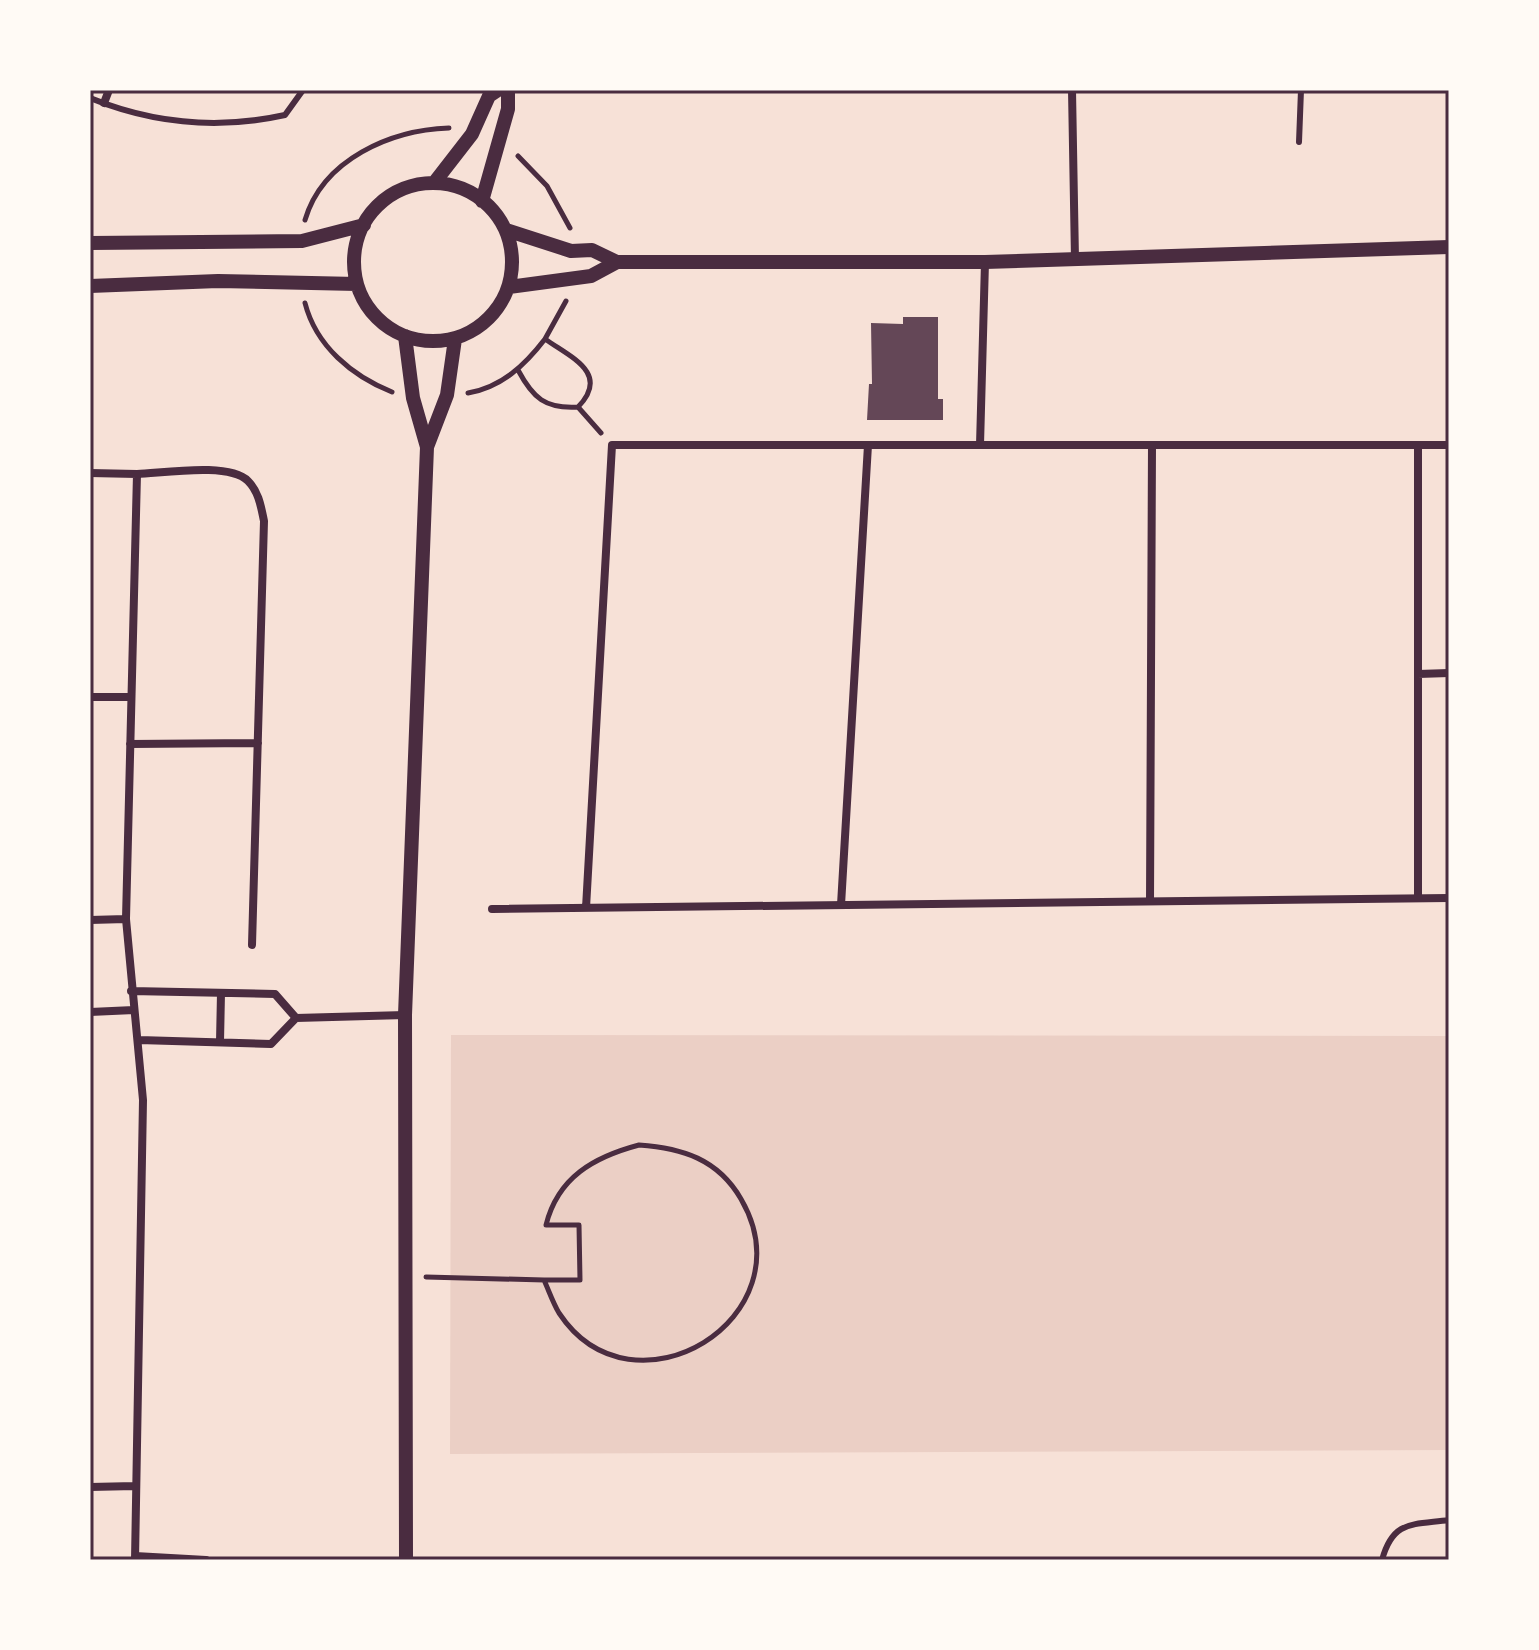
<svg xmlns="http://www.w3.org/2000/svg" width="1539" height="1650" font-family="Literata,serif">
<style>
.green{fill:#ebcfc5}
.building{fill:#644757}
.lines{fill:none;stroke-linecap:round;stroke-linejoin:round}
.path{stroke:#4a2c40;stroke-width:5}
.service{stroke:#4a2c40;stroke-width:6}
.minor{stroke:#4a2c40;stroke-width:8}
.tertiary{stroke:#4a2c40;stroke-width:14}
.neatline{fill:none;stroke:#4a2c40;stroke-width:3}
</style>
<rect width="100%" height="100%" fill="#f7e1d7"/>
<path class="green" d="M451,1035L1449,1036V1450L450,1454Z"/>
<path class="building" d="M903,317H938V399H943V420H867L869,384H872L871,323L903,324Z"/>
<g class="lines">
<path class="path" d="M518,156L547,186L570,228
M305,220C323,159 391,130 449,128
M305,303C316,346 352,376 392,392
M545,339L566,301
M518,370C533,398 545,409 578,407
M468,393C502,387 525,365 545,339C570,357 611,373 578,407L601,433
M639,1145C682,1148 718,1159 741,1199C810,1318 633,1425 559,1313C553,1303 549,1291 544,1280H580L579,1225H546C558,1177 594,1157 639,1145Z
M426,1277L544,1280"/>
<path class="service" d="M90,98C154,124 217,130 285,115L303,90
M1299,142L1301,90
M1382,1560C1393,1520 1412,1525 1449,1520"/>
<path class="minor" d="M1072,90L1075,259
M104,103L109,90
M980,445L985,262
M1418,445V898
M90,473L137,474L126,919L143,1100L135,1560
M137,474C164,473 229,462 248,481C259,492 261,507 264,521L252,945
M1418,674L1449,673
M90,697H131
M130,744L258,743
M1150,901L1152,445
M841,905L868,445
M586,908L612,445H1449
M492,909L1449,898
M90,920L126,919
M131,991L275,994L296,1018L271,1044L139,1040
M90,1012L134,1010
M296,1018L405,1015
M220,1042L221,993
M90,1487L135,1486
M135,1556L206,1560"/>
<path class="tertiary" d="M434,183L472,134L489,96L498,90
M354 262a79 79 0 1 1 158 0a79 79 0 1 1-158 0Z
M482,201L508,109V90
M506,230L571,251L592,250L617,262H985L1449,247
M90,243L302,241L364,225
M90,286L218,281L357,284
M509,287L591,276L617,262
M405,336L413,398L427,447L405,1015L406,1560
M427,447L447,395L455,339"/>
</g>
<rect width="1539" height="1650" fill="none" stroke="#fffaf5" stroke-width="184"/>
<rect x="92" y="92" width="1355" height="1466" class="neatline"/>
</svg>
